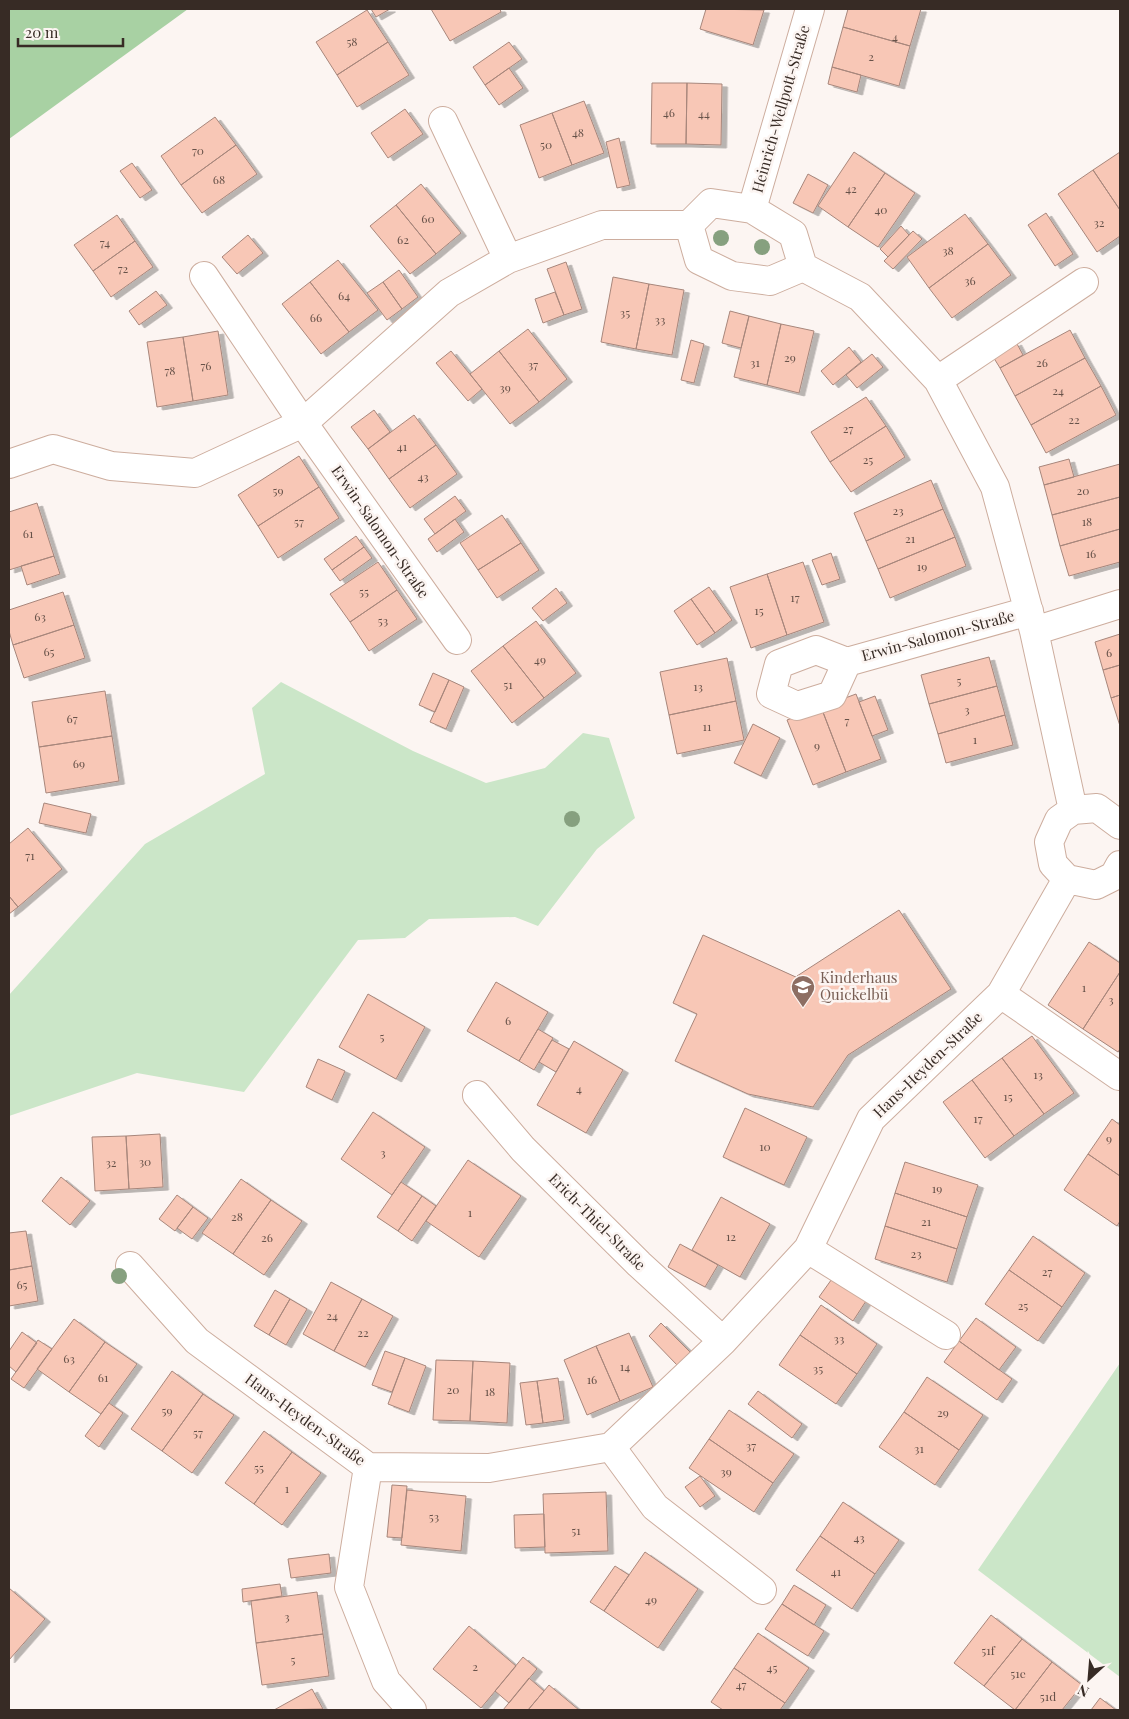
<svg xmlns="http://www.w3.org/2000/svg" width="1129" height="1719" font-family="'Playfair Display',serif">
<style>
.green{fill:#cbe6c8}
.forest{fill:#a8d1a3}
.building{fill:#f8c7b6;stroke:#a7867b;filter:url(#shadow)}
.lines{fill:none;stroke-linecap:round;stroke-linejoin:round}
.street-casing{stroke:#cdad9e;stroke-width:30}
.street{stroke:#fff;stroke-width:28}
.tree{fill:#86a07f}
.labels{text-anchor:middle;stroke-width:5;stroke-linejoin:round;paint-order:stroke}
.number-label{font-size:12px;fill:#675249}
.street-label{font-size:15px;fill:#372b25;stroke:#fcf5f2}
.education-label{font-size:15px;fill:#785e54;stroke:#fcf5f2;text-anchor:start}
</style>
<defs>
<filter id="shadow"><feDropShadow dx="5.5" dy="3" stdDeviation="0" flood-color="#0004"/></filter>
</defs>
<rect width="100%" height="100%" fill="#fcf5f2"/>
<path class="green" d="M281,682L413,751L486,783L545,768L583,733L609,738L635,818L597,849L538,926L515,917L429,919L405,938L358,940L244,1092L137,1073L9,1116V995L145,844L265,774L252,708Z
M1120,1363V1677L978,1570Z"/>
<path class="forest" d="M9,9H188L9,139Z"/>
<path class="building" d="M371,9H390L376,17Z
M431,9H500L501,12L450,41Z
M706,9L764,10L753,45L700,29Z
M848,9H921L910,46L843,27Z
M367,10L388,42L337,75L316,42Z
M843,27L910,46L899,86L832,67Z
M388,42L409,75L357,107L337,75Z
M509,42L522,59L485,85L473,67Z
M832,67L861,75L857,92L828,84Z
M509,68L523,88L499,105L485,85Z
M652,83H687L686,144H651Z
M687,83L722,84L721,145L686,144Z
M584,101L604,153L572,165L552,113Z
M405,109L423,134L388,158L371,133Z
M552,113L572,165L539,178L520,125Z
M215,117L236,145L181,185L161,156Z
M619,138L630,185L617,188L606,142Z
M236,145L257,174L202,213L181,185Z
M854,152L885,173L848,227L818,206Z
M1120,152V210L1093,170Z
M132,163L152,190L140,198L120,171Z
M1093,170L1120,210V236L1097,252L1058,194Z
M885,173L915,193L878,247L848,227Z
M808,174L828,185L813,213L793,203Z
M421,184L461,233L436,254L396,205Z
M396,205L436,254L410,274L370,226Z
M1046,213L1073,254L1055,266L1028,225Z
M965,214L988,244L929,288L907,257Z
M117,215L135,241L93,271L74,245Z
M901,226L909,235L888,257L880,249Z
M913,231L922,239L893,269L884,261Z
M248,235L263,253L237,274L222,257Z
M135,241L153,267L111,297L93,271Z
M988,244L1011,275L952,318L929,288Z
M338,260L378,310L349,332L310,282Z
M566,262L582,309L564,315L547,269Z
M399,270L418,297L402,309L383,282Z
M613,277L649,284L636,349L601,342Z
M310,282L349,332L321,354L282,304Z
M383,282L402,309L387,320L367,293Z
M649,284L684,290L672,355L636,349Z
M156,291L167,305L139,325L129,311Z
M555,292L564,315L543,323L535,299Z
M730,311L749,316L741,348L722,343Z
M749,316L781,324L767,385L734,377Z
M781,324L814,331L799,393L767,385Z
M528,329L567,379L539,402L499,351Z
M1070,330L1085,358L1015,396L1000,368Z
M218,331L228,395L193,401L183,337Z
M183,337L193,401L157,407L147,342Z
M691,340L704,344L694,383L681,380Z
M1016,342L1023,355L1000,368L992,355Z
M849,347L861,362L833,385L821,371Z
M451,351L482,389L468,401L436,363Z
M499,351L539,402L510,424L470,374Z
M872,354L883,367L857,388L846,375Z
M1085,358L1101,386L1031,425L1015,396Z
M1101,386L1116,415L1046,453L1031,425Z
M866,397L886,426L830,462L811,432Z
M374,410L390,432L368,449L351,427Z
M414,415L436,445L389,479L368,449Z
M886,426L905,457L851,492L830,462Z
M436,445L457,474L410,508L389,479Z
M299,456L319,487L258,526L238,495Z
M1069,459L1074,477L1044,485L1039,467Z
M1120,464V497L1052,515L1044,485Z
M931,480L943,509L866,541L854,513Z
M319,487L339,518L278,558L258,526Z
M455,496L466,511L435,534L424,519Z
M1120,497V529L1060,546L1052,515Z
M37,503L54,556L9,570V512Z
M943,509L955,537L878,569L866,541Z
M502,515L521,543L478,570L460,543Z
M455,519L464,532L437,552L428,539Z
M1120,529V562L1069,576L1060,546Z
M356,536L364,547L332,570L324,559Z
M955,537L966,566L890,598L878,569Z
M521,543L539,570L497,598L478,570Z
M364,547L372,558L340,581L332,570Z
M831,553L840,579L822,585L812,560Z
M54,556L60,574L27,585L21,566Z
M378,562L397,590L350,622L330,594Z
M803,562L824,622L787,635L767,574Z
M767,574L787,635L751,648L730,587Z
M709,587L732,620L715,633L691,599Z
M556,588L567,603L543,621L532,608Z
M397,590L417,619L369,651L350,622Z
M63,592L74,625L13,645L9,631V610Z
M691,599L715,633L697,645L674,611Z
M536,621L576,673L544,698L503,646Z
M74,625L85,658L24,678L13,645Z
M1120,634V665L1103,670L1095,642Z
M503,646L544,698L512,723L471,671Z
M989,657L997,686L929,704L921,675Z
M727,658L736,701L669,715L660,672Z
M1120,665V695L1111,698L1103,670Z
M433,673L449,680L435,712L419,705Z
M449,680L464,687L446,729L430,722Z
M997,686L1005,715L938,734L929,704Z
M105,691L112,736L39,747L32,702Z
M856,694L881,759L846,772L821,707Z
M1120,695V726L1111,698Z
M875,696L888,730L872,736L859,702Z
M736,701L744,740L677,754L669,715Z
M821,707L846,772L813,785L787,720Z
M1005,715L1013,745L946,763L938,734Z
M753,724L780,738L761,776L734,763Z
M112,736L119,781L46,793L39,747Z
M44,803L91,814L86,833L39,823Z
M28,828L62,869L18,907L9,896V844Z
M9,896L18,907L9,914Z
M899,910L951,989L848,1055L813,1107L748,1094L675,1061L697,1014L673,1003L703,935L798,978L797,976Z
M1089,942L1120,963V972L1083,1029L1048,1005Z
M1120,972V1049L1118,1052L1083,1029Z
M496,982L548,1012L519,1061L467,1031Z
M368,994L425,1027L396,1079L339,1047Z
M538,1029L553,1038L534,1070L519,1061Z
M1032,1036L1074,1093L1044,1114L1002,1058Z
M552,1040L569,1049L556,1072L539,1062Z
M574,1041L623,1070L586,1133L537,1105Z
M1002,1058L1044,1114L1014,1136L972,1080Z
M318,1059L345,1071L332,1100L306,1087Z
M972,1080L1014,1136L985,1158L943,1102Z
M745,1108L807,1137L784,1185L723,1157Z
M373,1112L425,1147L392,1195L341,1159Z
M1112,1119L1120,1125V1176L1088,1154Z
M160,1134L163,1187L129,1189L126,1136Z
M126,1136L129,1189L95,1191L92,1137Z
M1088,1154L1120,1176V1221L1117,1226L1064,1190Z
M468,1160L521,1196L479,1257L426,1221Z
M905,1162L978,1185L967,1217L895,1193Z
M61,1177L90,1201L70,1225L42,1201Z
M241,1179L271,1200L233,1254L202,1233Z
M401,1182L422,1196L398,1231L377,1217Z
M895,1193L967,1217L957,1249L885,1226Z
M177,1195L193,1207L175,1231L159,1219Z
M422,1196L436,1206L412,1241L398,1231Z
M721,1197L770,1224L740,1277L692,1250Z
M271,1200L302,1221L264,1275L233,1254Z
M193,1207L208,1218L192,1239L177,1228Z
M885,1226L957,1249L947,1282L875,1259Z
M26,1231L32,1266L9,1270V1233Z
M1033,1236L1085,1273L1062,1307L1009,1270Z
M680,1244L718,1265L705,1287L668,1267Z
M32,1266L38,1301L9,1306V1270Z
M1009,1270L1062,1307L1038,1341L985,1304Z
M834,1276L868,1298L853,1321L819,1297Z
M331,1282L362,1299L334,1351L303,1334Z
M275,1290L290,1299L269,1335L254,1326Z
M290,1299L307,1309L286,1345L269,1335Z
M362,1299L393,1316L365,1367L334,1351Z
M821,1305L877,1344L857,1374L800,1335Z
M976,1318L1016,1347L999,1370L959,1341Z
M74,1319L105,1342L69,1392L37,1369Z
M661,1323L690,1352L677,1365L649,1336Z
M22,1332L37,1343L16,1372L9,1366V1351Z
M629,1333L653,1387L620,1401L596,1346Z
M800,1335L857,1374L836,1404L779,1365Z
M38,1340L52,1349L24,1388L11,1379Z
M959,1341L1012,1379L997,1400L944,1362Z
M105,1342L137,1364L101,1414L69,1392Z
M596,1346L620,1401L587,1415L564,1360Z
M385,1351L405,1358L392,1392L372,1385Z
M405,1358L426,1366L409,1412L388,1404Z
M436,1360L473,1361L470,1421L433,1420Z
M473,1361L510,1363L507,1423L470,1421Z
M172,1371L203,1394L162,1451L131,1429Z
M927,1377L983,1415L959,1450L904,1412Z
M558,1378L564,1420L543,1423L537,1381Z
M537,1381L543,1423L526,1425L520,1383Z
M758,1391L802,1424L792,1438L748,1404Z
M203,1394L234,1415L192,1473L162,1451Z
M109,1403L123,1413L99,1447L85,1436Z
M729,1410L794,1454L773,1483L709,1439Z
M904,1412L959,1450L935,1485L879,1447Z
M264,1431L292,1452L254,1504L225,1483Z
M709,1439L773,1483L754,1512L689,1468Z
M292,1452L321,1473L282,1525L254,1504Z
M700,1476L715,1496L700,1507L685,1487Z
M392,1485L407,1486L402,1538L387,1537Z
M407,1490L466,1496L461,1551L401,1545Z
M606,1492L608,1551L545,1553L543,1494Z
M843,1502L899,1540L875,1574L820,1536Z
M544,1514L545,1547L515,1548L514,1515Z
M820,1536L875,1574L852,1609L796,1570Z
M645,1552L698,1589L658,1648L604,1611Z
M329,1554L331,1573L291,1578L288,1559Z
M615,1566L629,1575L604,1611L590,1602Z
M280,1584L282,1596L243,1602L242,1589Z
M794,1585L826,1605L814,1625L782,1604Z
M9,1588L45,1619L9,1660Z
M317,1592L323,1634L256,1643L251,1601Z
M782,1604L824,1631L808,1656L765,1629Z
M991,1615L1022,1639L984,1686L954,1663Z
M469,1626L516,1666L481,1708L433,1669Z
M758,1633L809,1668L785,1703L734,1668Z
M323,1634L329,1676L262,1685L256,1643Z
M1022,1639L1052,1662L1015,1710L984,1686Z
M523,1657L537,1669L509,1703L495,1691Z
M1052,1662L1082,1685L1062,1710H1015Z
M734,1668L785,1703L780,1710H723L711,1702Z
M529,1678L544,1691L528,1710H503Z
M549,1685L579,1710H528Z
M312,1689L323,1709L274,1710Z
M1100,1698L1116,1710H1091Z"/>
<g class="lines">
<g class="street-casing">
<path id="street" d="M443,121L508,259
M711,203L752,209L793,234L803,267L770,281L732,276L699,260L689,225Z
M752,209L810,9
M803,267L860,297L938,380L995,487L1034,631L1073,810
M204,276L303,423L457,640
M938,380L1084,282
M9,464L53,449L111,466L195,473L303,423L449,293L508,259L602,225H689
M1034,631L1120,604
M847,662L832,695L797,706L771,694L779,664L816,650L847,662L1029,611
M1120,825L1097,808L1073,810L1059,820L1049,842L1053,864L1067,879L1096,885L1114,876L1120,865
M1001,994L1119,1076
M477,1095L523,1149L639,1264L723,1341
M808,1249L946,1335
M130,1266L197,1341L368,1467L489,1468L611,1447L723,1341L808,1249L871,1119L1001,994L1067,879
M611,1447L655,1507L762,1590
M368,1467L349,1587L386,1681L412,1710"/>
</g>
<use href="#street" class="street"/>
</g>
<g class="tree">
<circle cx="721" cy="238" r="8"/>
<circle cx="762" cy="247" r="8"/>
<circle cx="572" cy="819" r="8"/>
<circle cx="119" cy="1276" r="8"/>
</g>
<defs>
<g id="school-pin" transform="scale(1.25)"><path d="M0 17L-7.5 6A9.5 9.5 0 1 1 7.5 6Z" fill="#8d6e63" stroke="#fcf5f2"/><path d="M0-5L7-2L0 1L-7-2ZM-4 1L0 2.5L4 1V4Q0 6-4 4Z" fill="#fff"/></g>
</defs>
<g fill-rule="evenodd">
<use href="#school-pin" x="803" y="987"/>
</g>
<g class="labels">
<g class="number-label">
<text x="895" y="41">4</text>
<text x="352" y="46">58</text>
<text x="871" y="61">2</text>
<text x="669" y="117">46</text>
<text x="704" y="118">44</text>
<text x="578" y="137">48</text>
<text x="546" y="149">50</text>
<text x="198" y="155">70</text>
<text x="219" y="184">68</text>
<text x="851" y="193">42</text>
<text x="881" y="214">40</text>
<text x="428" y="223">60</text>
<text x="1099" y="227">32</text>
<text x="403" y="244">62</text>
<text x="105" y="247">74</text>
<text x="948" y="255">38</text>
<text x="123" y="273">72</text>
<text x="970" y="285">36</text>
<text x="344" y="300">64</text>
<text x="625" y="317">35</text>
<text x="316" y="322">66</text>
<text x="660" y="324">33</text>
<text x="790" y="362">29</text>
<text x="755" y="367">31</text>
<text x="1042" y="367">26</text>
<text x="533" y="369">37</text>
<text x="206" y="370">76</text>
<text x="170" y="375">78</text>
<text x="505" y="392">39</text>
<text x="1058" y="395">24</text>
<text x="1074" y="424">22</text>
<text x="848" y="433">27</text>
<text x="402" y="451">41</text>
<text x="868" y="464">25</text>
<text x="423" y="481">43</text>
<text x="278" y="495">59</text>
<text x="1083" y="495">20</text>
<text x="898" y="515">23</text>
<text x="299" y="526">57</text>
<text x="1087" y="526">18</text>
<text x="28" y="538">61</text>
<text x="910" y="543">21</text>
<text x="1091" y="558">16</text>
<text x="922" y="571">19</text>
<text x="364" y="596">55</text>
<text x="795" y="602">17</text>
<text x="759" y="615">15</text>
<text x="40" y="621">63</text>
<text x="383" y="625">53</text>
<text x="49" y="656">65</text>
<text x="1109" y="657">6</text>
<text x="540" y="664">49</text>
<text x="959" y="685">5</text>
<text x="508" y="689">51</text>
<text x="698" y="691">13</text>
<text x="967" y="714">3</text>
<text x="72" y="723">67</text>
<text x="847" y="725">7</text>
<text x="707" y="731">11</text>
<text x="975" y="744">1</text>
<text x="817" y="750">9</text>
<text x="79" y="768">69</text>
<text x="30" y="860">71</text>
<text x="1084" y="992">1</text>
<text x="1111" y="1004">3</text>
<text x="508" y="1025">6</text>
<text x="382" y="1041">5</text>
<text x="1038" y="1079">13</text>
<text x="579" y="1093">4</text>
<text x="1008" y="1101">15</text>
<text x="978" y="1123">17</text>
<text x="1109" y="1143">9</text>
<text x="765" y="1151">10</text>
<text x="383" y="1157">3</text>
<text x="145" y="1166">30</text>
<text x="111" y="1167">32</text>
<text x="937" y="1193">19</text>
<text x="470" y="1217">1</text>
<text x="237" y="1221">28</text>
<text x="926" y="1226">21</text>
<text x="731" y="1241">12</text>
<text x="267" y="1242">26</text>
<text x="916" y="1258">23</text>
<text x="1047" y="1276">27</text>
<text x="22" y="1289">65</text>
<text x="1023" y="1310">25</text>
<text x="332" y="1320">24</text>
<text x="363" y="1337">22</text>
<text x="839" y="1343">33</text>
<text x="69" y="1363">63</text>
<text x="625" y="1371">14</text>
<text x="818" y="1373">35</text>
<text x="103" y="1382">61</text>
<text x="592" y="1384">16</text>
<text x="453" y="1394">20</text>
<text x="490" y="1396">18</text>
<text x="167" y="1415">59</text>
<text x="943" y="1417">29</text>
<text x="198" y="1437">57</text>
<text x="751" y="1450">37</text>
<text x="919" y="1453">31</text>
<text x="259" y="1472">55</text>
<text x="726" y="1476">39</text>
<text x="287" y="1493">1</text>
<text x="434" y="1521">53</text>
<text x="576" y="1535">51</text>
<text x="859" y="1542">43</text>
<text x="836" y="1576">41</text>
<text x="651" y="1604">49</text>
<text x="287" y="1621">3</text>
<text x="988" y="1655">51f</text>
<text x="293" y="1664">5</text>
<text x="475" y="1671">2</text>
<text x="772" y="1672">45</text>
<text x="1018" y="1678">51e</text>
<text x="741" y="1689">47</text>
<text x="1048" y="1701">51d</text>
</g>
<g class="street-label">
<text transform="translate(781 109) rotate(-74)" y="5">Heinrich-Wellpott-Straße</text>
<text transform="translate(380 532) rotate(55)" y="5">Erwin-Salomon-Straße</text>
<text transform="translate(938 636) rotate(-15)" y="5">Erwin-Salomon-Straße</text>
<text transform="translate(928 1065) rotate(-44)" y="5">Hans-Heyden-Straße</text>
<text transform="translate(597 1222) rotate(45)" y="5">Erich-Thiel-Straße</text>
<text transform="translate(305 1420) rotate(36)" y="5">Hans-Heyden-Straße</text>
</g>
<g class="education-label">
<text x="820" y="983">Kinderhaus<tspan x="820" dy="17">Quickelbü</tspan></text>
</g>
</g>
<rect width="1129" height="1719" fill="none" stroke="#372b25" stroke-width="20"/>
<g transform="translate(1089 1679) rotate(206)" stroke="#fcf5f2" stroke-width="4" paint-order="stroke">
<path d="M0-4L9 19L0 12L-9 19Z" fill="#372b25"/>
<text y="-8" font-size="14" font-weight="bold" text-anchor="middle" fill="#372b25">N</text>
</g>
<path d="M18 38v8h105v-8" fill="none" stroke="#372b25" stroke-width="2.5"/>
<text x="25" y="38" font-size="15" fill="#372b25" stroke="#fcf5f2" stroke-width="4" paint-order="stroke">20 m</text>
</svg>
